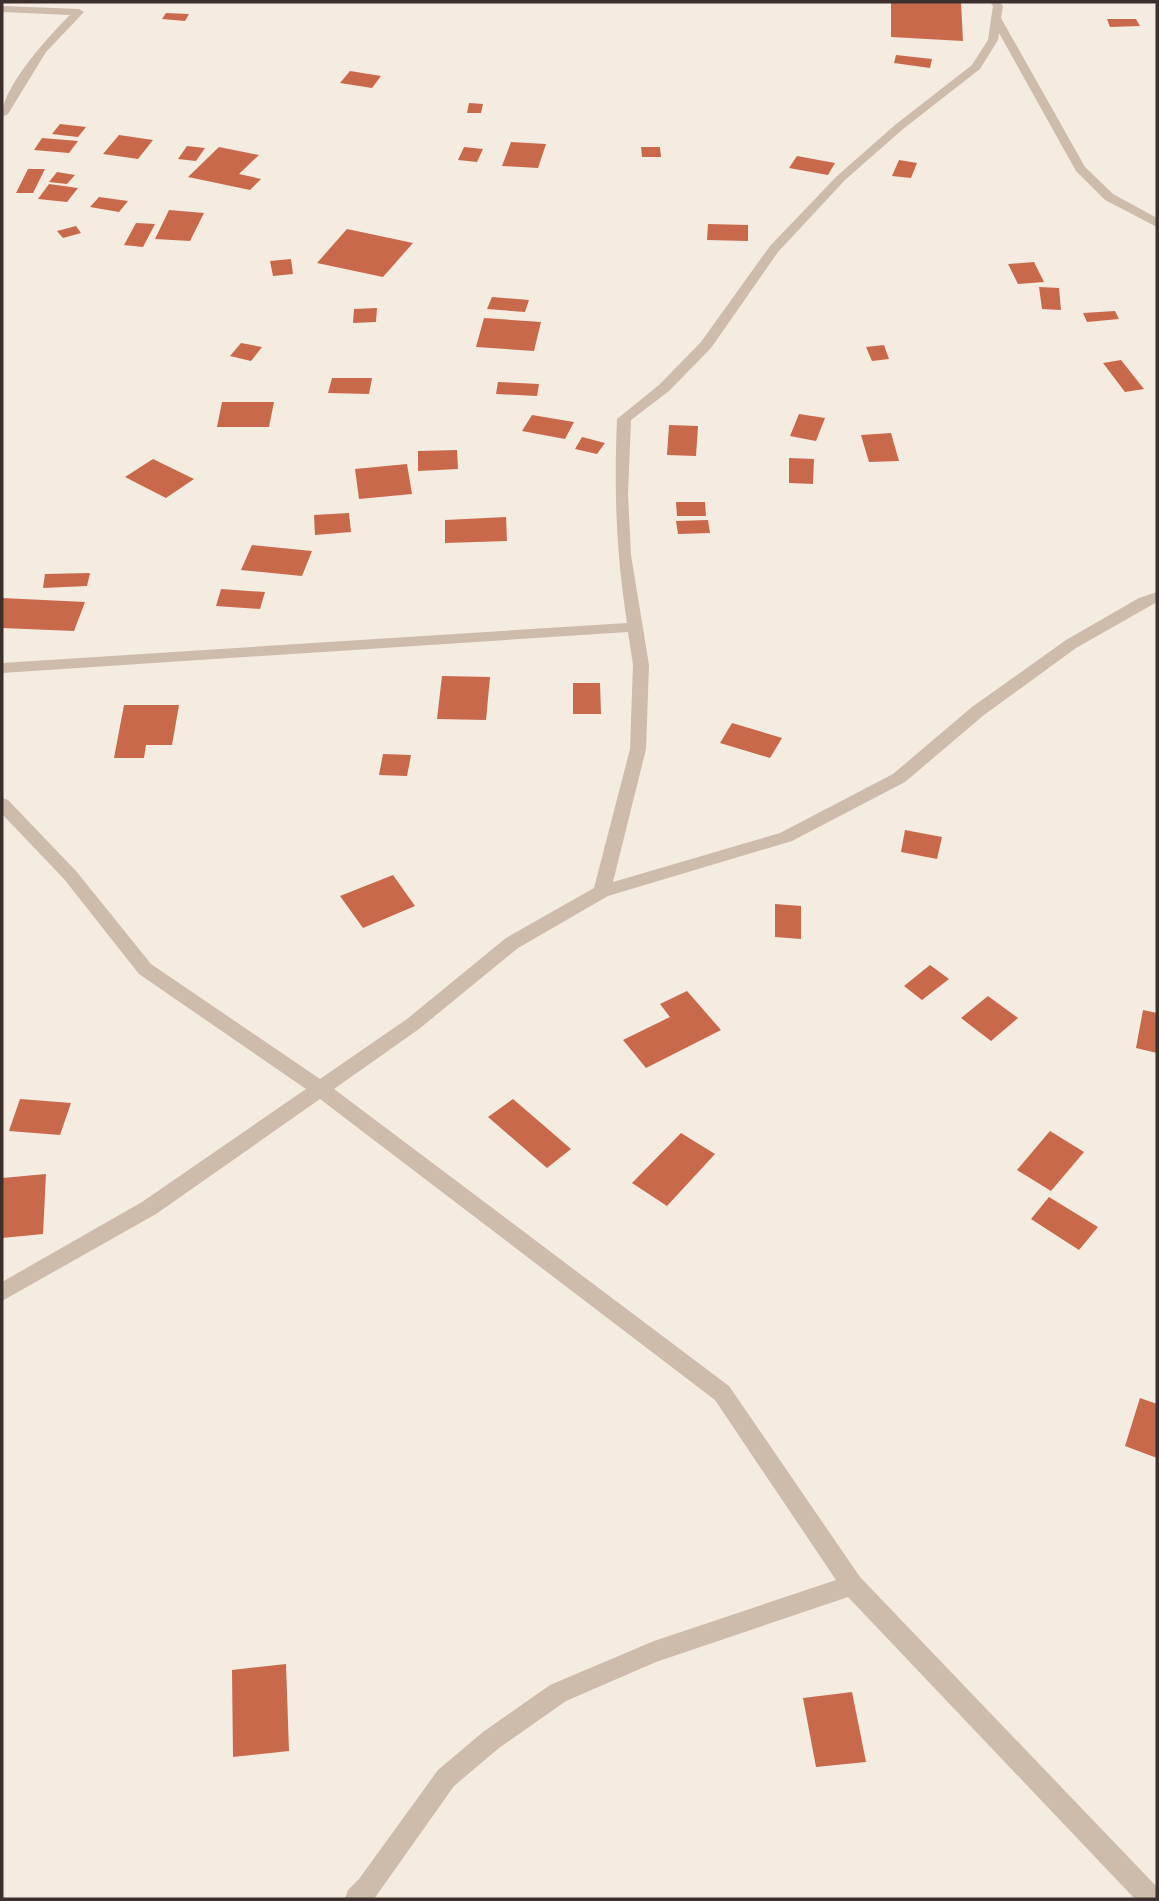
<svg xmlns="http://www.w3.org/2000/svg" width="1159" height="1901" font-family="Figtree,sans-serif">
<style>
.building{fill:#c8694b}
.lines{fill:none;stroke-linecap:round;stroke-linejoin:round}
.street{fill:#cdbbac;fill-rule:evenodd}
</style>
<rect width="100%" height="100%" fill="#f4ebe1"/>
<path class="building" d="M891,2H961L963,41L891,37Z
M166,13L189,14L185,21L162,19Z
M1107,19H1136L1140,26L1110,27Z
M896,55L932,59L930,68L894,63Z
M350,71L381,76L372,88L340,83Z
M469,103L483,104L481,113H467Z
M60,124L86,127L78,137L52,134Z
M119,135L153,140L138,159L103,154Z
M42,138L78,141L69,153L34,150Z
M511,142L546,144L538,168L502,166Z
M187,146L205,148L196,161L178,159Z
M219,147L259,155L239,174L261,179L250,190L188,177Z
M464,147L483,149L477,162L458,160Z
M641,147H660L661,157H642Z
M797,156L835,163L828,175L789,168Z
M899,160L917,163L911,178L892,176Z
M28,169H45L33,193H16Z
M57,172L75,175L67,184L49,182Z
M49,184L78,188L67,202L38,199Z
M99,197L128,201L119,212L90,207Z
M169,210L204,213L190,241L155,239Z
M136,223L155,224L143,247L124,245Z
M708,224L748,225V241L707,240Z
M76,226L81,233L63,238L57,231Z
M347,229L413,243L383,277L317,263Z
M291,259L293,274L273,276L270,261Z
M1034,262L1044,282L1018,284L1008,264Z
M1039,287L1059,288L1061,310L1042,309Z
M492,297L529,300L525,312L487,309Z
M377,308L376,322L353,323L354,309Z
M1115,311L1119,319L1087,322L1083,313Z
M484,318L541,322L534,351L476,347Z
M241,343L262,347L251,361L230,356Z
M884,345L889,359L872,361L866,347Z
M1121,360L1144,389L1125,392L1103,363Z
M332,378H372L369,394L328,393Z
M498,382L539,384L537,396L496,394Z
M222,402H274L269,427H217Z
M799,414L825,418L816,441L790,436Z
M532,415L574,422L565,439L522,431Z
M669,425L698,426L696,456L667,455Z
M891,433L899,461L869,462L861,435Z
M582,437L605,443L597,454L575,449Z
M457,450L458,469L418,471V451Z
M789,458L814,459L813,484L789,483Z
M153,459L194,479L166,498L125,477Z
M407,464L412,494L359,499L355,469Z
M676,502H705L706,516H677Z
M349,513L351,532L315,535L314,515Z
M506,517L507,541L445,543V520Z
M708,520L710,533L678,534L676,521Z
M252,545L312,551L302,576L241,570Z
M90,573L87,586L43,588L45,574Z
M221,589L265,592L260,609L216,606Z
M2,598L85,602L74,631L2,628Z
M442,676L490,677L486,720L437,719Z
M573,683H600L601,714H573Z
M124,705H179L172,745H146L144,758H114Z
M732,723L782,738L770,758L720,743Z
M383,754L411,755L407,776L379,775Z
M905,830L942,837L937,859L901,852Z
M393,875L415,906L363,928L340,896Z
M775,904L801,906V939L775,937Z
M930,965L949,979L922,1000L904,986Z
M687,991L721,1030L646,1068L623,1040L670,1017L660,1004Z
M988,996L1018,1018L991,1041L961,1018Z
M1143,1010L1157,1013V1053L1136,1048Z
M20,1099L71,1103L60,1135L9,1131Z
M513,1099L571,1149L547,1168L488,1117Z
M1050,1131L1084,1152L1051,1191L1017,1170Z
M681,1133L715,1154L667,1206L632,1183Z
M46,1174L43,1234L2,1238V1178Z
M1049,1197L1098,1227L1079,1250L1031,1219Z
M1140,1398L1157,1404V1458L1125,1446Z
M286,1664L289,1751L233,1757L232,1670Z
M852,1692L866,1762L816,1767L803,1698Z"/>
<g class="lines">
<path class="street" d="M990,2H1000L1003,6L1001,18L1085,167L1113,194L1157,218V227L1105,200L1076,171L999,33L998,40L980,69L903,129L845,180L778,252L711,348L669,391L631,420L628,495L631,555L649,665L646,749L613,882L780,833L893,774L972,707L1066,640L1139,598L1157,592V602L1076,648L984,715L905,782L792,841L608,896L518,948L419,1029L334,1089L729,1386L860,1577L1157,1887V1899H1135L848,1597L656,1662L566,1701L499,1748L454,1786L374,1899H345L348,1890L359,1879L438,1770L483,1732L550,1685L654,1641L836,1580L715,1400L320,1099L156,1214L2,1301V1282L142,1202L306,1089L139,974L64,879L2,814V798L8,800L76,871L151,964L320,1079L407,1019L506,938L594,888L630,749L633,665L628,632L2,673V663L627,623C616,550 614,493 617,419L659,385L701,342L770,246L837,176L895,125L972,65L988,40L993,6Z
M2,6L79,9L84,12L46,52L8,114L2,117C1,88 49,36 70,15L2,12Z"/>
</g>
<rect width="1159" height="1901" fill="none" stroke="#3b302b" stroke-width="7"/>
</svg>
